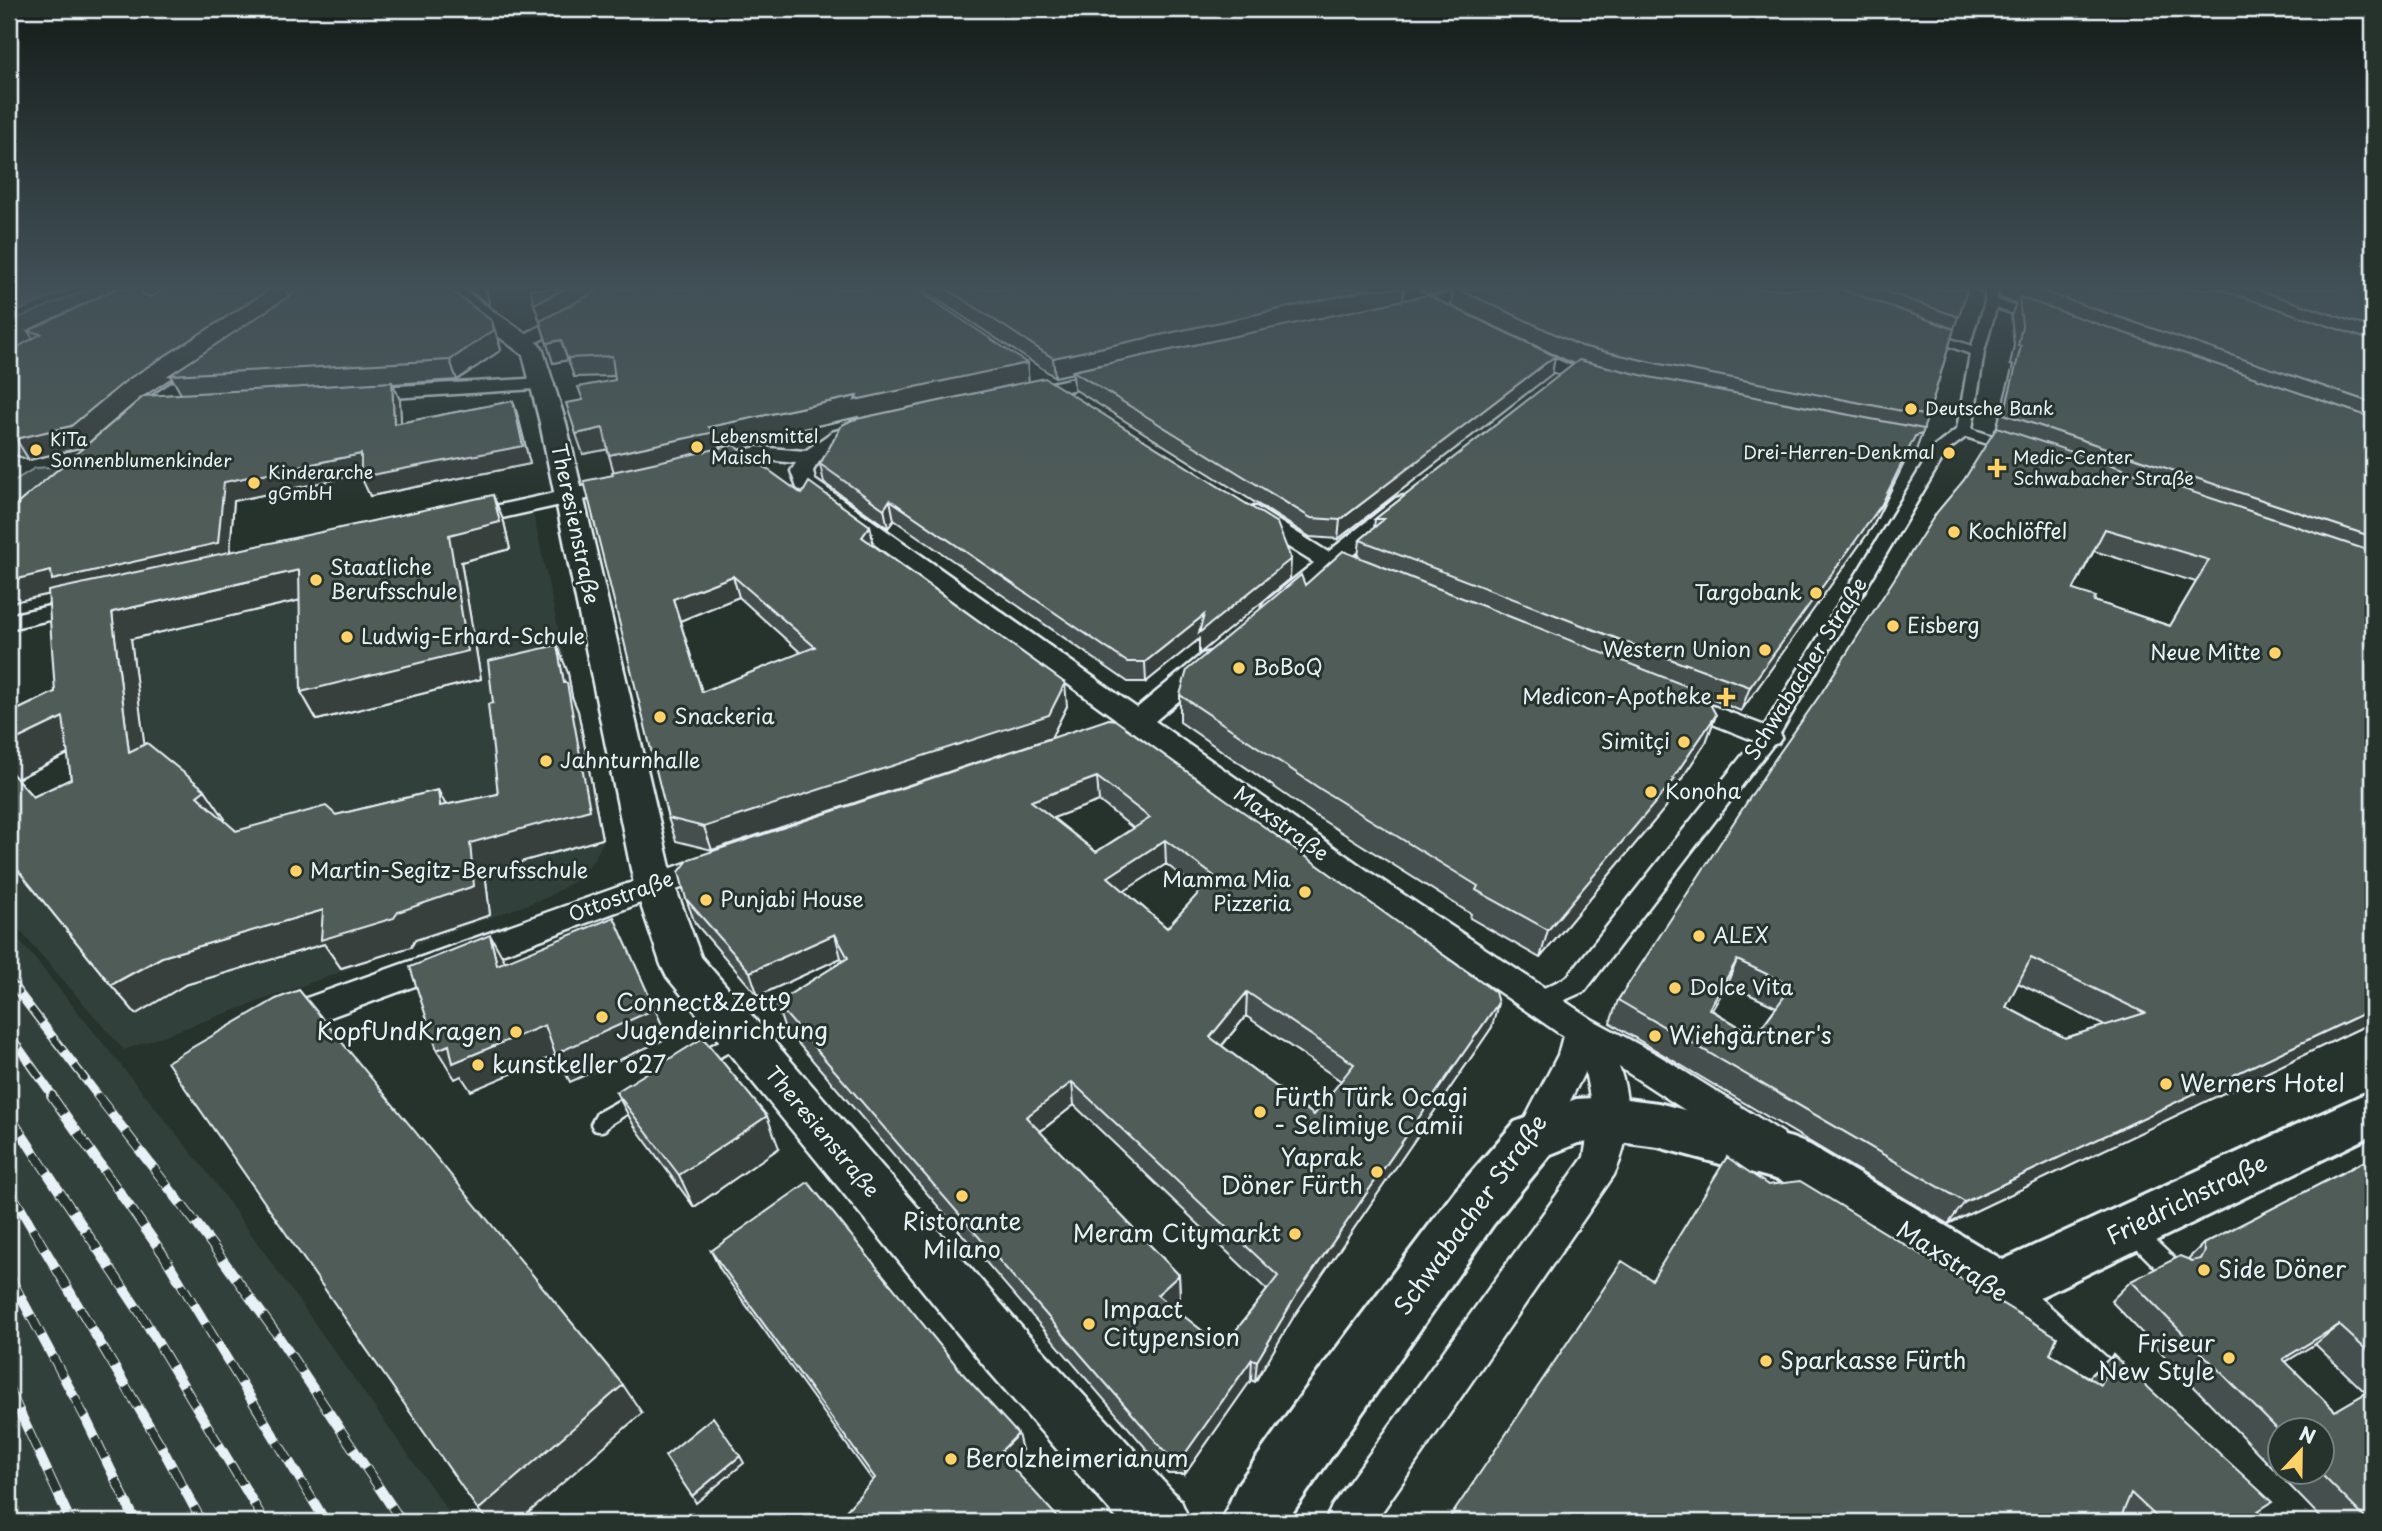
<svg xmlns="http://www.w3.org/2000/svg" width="2382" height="1531" font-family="'Playpen Sans',sans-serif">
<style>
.built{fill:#333f3a}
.green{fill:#3e4b47;stroke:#939ea0;stroke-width:2}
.water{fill:#636f6d;stroke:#98a3a5;stroke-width:2}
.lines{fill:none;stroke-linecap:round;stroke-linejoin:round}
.service-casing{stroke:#e8f1f8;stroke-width:5}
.pedestrian-casing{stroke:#e8f1f8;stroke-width:5}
.minor-casing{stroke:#e8f1f8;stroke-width:5}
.tertiary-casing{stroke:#e8f1f8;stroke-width:5}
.secondary-casing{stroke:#e8f1f8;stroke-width:6}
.service{fill:#26332d;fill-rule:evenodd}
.pedestrian{fill:#26332d;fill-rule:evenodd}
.minor{fill:#26332d;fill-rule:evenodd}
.tertiary{fill:#26332d;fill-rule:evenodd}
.secondary{fill:#26332d;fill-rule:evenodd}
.rail-far1-casing{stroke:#e8f1f8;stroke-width:9}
.rail-casing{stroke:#e8f1f8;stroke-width:10}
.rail-far1{stroke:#26332d;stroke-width:6;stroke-dasharray:18;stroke-linecap:butt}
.rail{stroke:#26332d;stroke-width:8;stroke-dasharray:23;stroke-linecap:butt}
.wall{fill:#454f4d;stroke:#e8f1f8;stroke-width:2;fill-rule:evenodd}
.shaded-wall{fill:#38403e;stroke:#e8f1f8;stroke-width:2}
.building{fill:#505c59;stroke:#e8f1f8;stroke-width:2;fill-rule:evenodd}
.poi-dot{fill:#ffd166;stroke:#26332d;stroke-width:2.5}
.labels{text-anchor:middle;stroke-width:6;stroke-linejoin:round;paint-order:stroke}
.far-poi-label{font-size:18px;fill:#e8f1f8;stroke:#26332d;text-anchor:start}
.street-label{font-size:21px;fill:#e8f1f8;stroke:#26332d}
.poi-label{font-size:21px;fill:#e8f1f8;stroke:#26332d;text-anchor:start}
.near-poi-label{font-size:24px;fill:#e8f1f8;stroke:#26332d;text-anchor:start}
.near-street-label{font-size:24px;fill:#e8f1f8;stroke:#26332d}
</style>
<rect width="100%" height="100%" fill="#26332d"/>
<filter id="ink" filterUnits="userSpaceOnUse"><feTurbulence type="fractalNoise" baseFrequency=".0143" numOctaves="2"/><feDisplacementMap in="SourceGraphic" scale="14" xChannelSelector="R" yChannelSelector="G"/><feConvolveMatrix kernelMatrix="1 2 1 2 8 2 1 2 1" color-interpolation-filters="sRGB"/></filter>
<g filter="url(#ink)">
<path class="built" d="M533,513L604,840L594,860L573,882L548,897L124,1050L9,918V812L149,757L127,604Z
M9,930L31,954L207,1172L456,1522H9Z"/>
<path class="green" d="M89,289H146L9,377V331L15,329L18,318Z
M68,466L9,518V484L35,468Z"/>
<path class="water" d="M15,289H71L9,315V292Z"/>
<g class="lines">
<g class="service-casing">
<path id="service" d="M739,1030L745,1032L748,1037L745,1042L705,1066L699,1068L693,1066L690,1061L693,1056Z
M640,1089L646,1092L649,1097L646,1102L609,1125C605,1132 601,1132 594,1130L591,1124L597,1113Z
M2133,1223L2140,1226L2179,1263L2182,1270L2179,1277L2172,1279L2165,1277L2126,1238L2123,1232L2126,1226Z"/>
</g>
<g class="pedestrian-casing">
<path id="pedestrian" d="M1985,289H1997V300L2048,319L2041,323L1996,308L1984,352L1972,429L2020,445L2023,448L2015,453L1966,437L1947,451L1775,742L1585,991L1538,1012L1529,1009L1525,1002L1529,995L1567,977L1760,733L1933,448L1957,429L1970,354L1917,334L1924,330L1972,346L1985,302Z"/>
</g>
<g class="minor-casing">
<path id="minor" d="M614,289H636L529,346L523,347L514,342L517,338Z
M1468,289H1499L1497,293L1402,315L1393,310L1396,306Z
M1521,344L1576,368L1608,375L1610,379L1601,385L1563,376L1515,353L1512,349Z
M208,360L215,362L217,366L215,370L142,421H128L125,417L128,413L201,362Z
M1109,370L1118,376L1116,380L1023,401L1013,395L1016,391Z
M544,378L554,384L551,388L361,400L351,394L361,388Z
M870,421L877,423L880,427L877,431C851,438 827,446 813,471L815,480L1137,708L1202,654L1211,652L1220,654L1224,660L1220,666L1155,721L1368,871L1593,1020L1658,1055L1783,1133L1788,1145L1783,1157L1770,1161L1757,1157L1619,1067C1632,1101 1630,1142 1614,1175L1375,1522H1325L1332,1506L1584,1157L1592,1108L1585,1071L1546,1149L1533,1154L1520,1149L1515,1138L1558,1055L1563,1036L1346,887L1134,732L1121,736L1111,733L1107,727L1116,719L797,488L791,471L796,463L757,459L711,470L704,468L701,464L704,460L757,447L805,451L832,432Z
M624,478L632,479L635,484L632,489L462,527L454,525L451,520L454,515L462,513Z
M1404,496L1412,498L1415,503L1412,508L1346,561L1354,568L1350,573L1342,575L1332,572L1283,612L1274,614L1265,612L1262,607L1265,602L1314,563L1240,517L1237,512L1240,507H1256L1328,552L1396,498Z
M85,598L94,600L97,605L94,610L9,629V615Z
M1679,693L1778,731L1782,737L1778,743L1768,746L1670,707L1666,701L1670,695Z
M714,853L725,856L729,864L725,872L279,1036L267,1032L262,1022L267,1012Z
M2001,1270L2015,1275L2135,1383L2141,1398L2135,1413L2120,1419L2105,1413L1987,1303L1981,1289L1987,1275Z"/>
</g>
<g class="tertiary-casing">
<path id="tertiary" d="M436,289H462L531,337L542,348L566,423L674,884L701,957L1024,1330L1181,1501L1190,1522H1120L986,1368L667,977L661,965L634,884L540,423L523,355Z"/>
</g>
<g class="secondary-casing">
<path id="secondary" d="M2373,1090V1135L2001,1316L1981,1308L1779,1180L1658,1147L1611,1141L1578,1143L1551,1154L1493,1225L1286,1522H1221L1238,1484L1299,1398L1455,1191L1515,1122L1576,1099L1611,1097L1658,1103L1792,1138L1810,1145L2003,1260Z"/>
</g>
<use href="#service" class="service"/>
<use href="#pedestrian" class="pedestrian"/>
<use href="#minor" class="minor"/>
<use href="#tertiary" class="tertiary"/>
<use href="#secondary" class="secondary"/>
<g class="rail-far1-casing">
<path id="rail-far1" d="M9,980L98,1096
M9,1034L53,1096"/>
</g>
<g class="rail-casing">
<path id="rail" d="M51,1095L163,1254L326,1522
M97,1095L199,1227L278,1336L402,1522
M9,1115L142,1316L265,1522
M9,1189L160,1444L202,1522
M9,1275L87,1421L136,1522
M9,1389L71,1522
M9,1510L14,1522"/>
</g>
<use href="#rail-far1" class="rail-far1"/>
<use href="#rail" class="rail"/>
</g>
<path class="wall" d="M115,289H286L290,296L299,290L289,289H450L499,340L501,350L457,380L393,384L400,400L401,423L513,401L519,420L530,464L370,496L361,474L234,501L230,552L504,522L510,549L461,562L481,679L317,720L301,692L300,600L131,639L144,744L205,790L225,819L223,820L236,831L336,815L438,790L445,805L498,794L493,703L557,645L568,673L572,697L578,711L602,839L485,872L490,915L415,940L411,947L341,968L324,944L185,985L136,1014L111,985L9,859V714L55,692L84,447L29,460L9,453V352L33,339L28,331ZM172,378L181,394L145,396L160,385ZM68,754L71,779L33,797L17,779Z
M467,289H487L486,290L490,305Z
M921,289H1404L1403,300L1555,356L1552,374L1338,539L1310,537L1074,389L1073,373L1055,377Z
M1417,289H1967L1954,329L1928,416L1914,455L1907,457L1873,526L1741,711L1706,697L1716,715L1706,742L1669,798L1666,807L1540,958L1470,918L1471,914L1319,818L1180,722V695L1305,585L1358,557L1360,540L1374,528L1375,519L1574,364L1451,306L1453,289L1429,295Z
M1973,289H1984L1982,293Z
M1998,289H2373V1022L1948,1224L1610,1023L1618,1000L1964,480L1996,429L2013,365H2010L2014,345L2011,316L2016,304L2000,298ZM2094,551L2196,582L2170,626L2094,601L2073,590ZM2018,983L2105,1026L2065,1038L2006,1007ZM1727,984L1776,1007L1755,1036L1712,1010Z
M534,304L1027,363L1028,381L1290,579L1199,654V639L1146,682H1128L894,520L888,528L824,483L820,464L858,419V417L719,447L720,448L802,494L870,526L874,546L1067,706L1051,738L712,850L676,841L668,818L613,475L614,472L607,449L583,454V400L615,380V376L574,377L568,360L553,363ZM739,597L801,653L702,692L680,621Z
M1109,719L1492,1027L1294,1316L1255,1382L1251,1380L1185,1474H1168L784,1027L776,1003L843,961L841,958L758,996L695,923L686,899ZM1099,801L1133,828L1096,852L1053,818ZM1166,864L1201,891L1167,928L1124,891ZM1246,1016L1341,1081L1314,1115L1222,1046ZM1074,1105L1267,1290L1223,1347L1170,1306L1180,1297L1179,1275L1040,1132Z
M616,1092L779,1148L694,1207L633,1124Z
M2373,1157V1522H2325L2111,1301L2131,1281L2188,1259L2203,1244ZM2315,1344L2366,1393L2335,1411L2285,1362ZM2280,1430L2322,1472H2280Z
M1768,1185L2089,1377L2113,1355L2269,1522H1447L1652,1280Z
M711,1251L1022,1450L1008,1463L873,1481L720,1269Z"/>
<path class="shaded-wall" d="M143,289H190L152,309L141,294Z
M270,289H286L291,300L170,375L172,378L140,399L84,447L29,460L16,439L128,379Z
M565,289H607L541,323L534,304Z
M1372,289H1404L1403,301L1073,371V373L1055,377L1053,358Z
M1430,289H1453L1429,295Z
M492,321L501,350L457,380L450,360Z
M561,340L568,360L553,363L547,343Z
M1555,356L1552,374L1338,539L1340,520Z
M1027,363L1029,383L858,421V417L719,447L721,452L615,476L609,455L709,427L857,396Z
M392,382L400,400L402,442L394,424Z
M513,401L519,420L530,464L370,496L361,477Z
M603,428L610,449L583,454L576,434Z
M1922,434L1914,455L1907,457L1873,526L1741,711L1750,687L1915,436Z
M361,454L370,472L234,501L229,563L60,592L9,603V581L224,482Z
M493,495L504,522L510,549L461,562L481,679L317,720L301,692L449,535Z
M890,500L894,520L888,528L884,509Z
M870,526L874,547L862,537Z
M1291,559L1290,579L1199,654V639L1146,682L1145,662L1204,615Z
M299,570L314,597L131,639L149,780L129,752L112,612Z
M733,576L739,597L680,621L673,599Z
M557,645L568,673L572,697L578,711L602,839L485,872L490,915L415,940L411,947L341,968L324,944L185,985L136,1014L111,985L162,957L323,910L398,912L470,843L564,683Z
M1065,683L1067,706L1051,738L712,850L704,827Z
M1716,715L1706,742L1669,798L1666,807L1540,958L1548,930L1673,778Z
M63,717L84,746L15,780L9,772V743Z
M1097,777L1099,801L1034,825L1031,801Z
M205,790L225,819L217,825L197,796Z
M438,790L453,819L440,806Z
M1165,840L1166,864L1109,901L1108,877Z
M835,934L841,958L758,996L750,972Z
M490,935L506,963L497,965Z
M1737,960L1727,984L1699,1032L1709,1009Z
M1247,992L1246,1016L1209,1061L1210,1037Z
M1498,1003L1492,1027L1294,1316L1255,1382L1257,1361L1297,1294Z
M655,1009L668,1038L570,1082L556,1055L471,1091L461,1076L455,1079L437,1050L449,1045L545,1025Z
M2373,1009V1022L1948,1224L1965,1202Z
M1072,1082L1074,1105L1029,1140L1026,1117Z
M767,1116L779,1148L694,1207L679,1175Z
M1179,1275L1180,1297L1158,1317L1157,1295Z
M2339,1325L2315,1344L2259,1378L2283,1359Z
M1252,1359L1251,1380L1185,1474L1184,1455Z
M623,1385L642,1413L518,1522H490L478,1510Z
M1018,1434L1022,1450L1003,1469L999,1453Z
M740,1456L744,1463L696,1503L692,1496Z"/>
<path class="building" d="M116,289H143L141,294L151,297L165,289H270L128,379L71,426L16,439L9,437V352L41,334L28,331Z
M300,289H450L492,321L494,330L450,360L170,375Z
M530,289H565L534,304Z
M600,289H916L1027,363L855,400L857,396L709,427L715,432L609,455L603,428L576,434L566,403L583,400L578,387L615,380L612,356L567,358L561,340L547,343L540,321Z
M947,289H1372L1053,358Z
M1458,289H1841L1954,329L1928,416L1660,364L1581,346Z
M1878,289H1967L1959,317Z
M2036,289H2219L2373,341V403Z
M2255,289H2373V328Z
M1427,295L1555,356L1340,520L1311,518L1073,371Z
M2019,297L2373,418V537L2004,414L2021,346H2018L2022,326Z
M1579,360L1649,377L1924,429L1922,434L1915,436L1882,504L1750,687L1684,663L1686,665L1360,540L1384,519H1375Z
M1045,378L1277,523L1291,559L1199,633L1204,615L1145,662H1127L890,500L884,509L820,464L842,425L852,420Z
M392,382L394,424L513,401L523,446L361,477V454L224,482L218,543L52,580L51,571L9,581V511L144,396Z
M1997,427L2373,552V1009L1965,1202L1618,1000L1773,762L1822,692L1937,512L1964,480ZM2105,529L2209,560L2170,626L2094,601L2096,597L2073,590ZM2031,958L2145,1013L2065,1038L2006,1007ZM1737,960L1792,986L1755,1036L1709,1009Z
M734,445L802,494L809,482L870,526L862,537L1065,683L1049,715L704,827L668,818L584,481L613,475L612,472ZM733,576L815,647L702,692L673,599Z
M493,495L500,522L449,535L468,651L301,692L299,570L112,612L129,752L147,743L205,790L197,796L236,831L326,806L336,815L438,790L440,806L498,794L488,704L493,703L488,661L557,645L564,683H567L590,810L470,843L474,886L398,912L394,918L321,940L323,910L162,957L111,985L9,859V770L33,797L71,779L63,717L9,743V714L55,692L48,591Z
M1343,551L1704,693L1716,715L1673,778L1675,779L1548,930L1476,890L1478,886L1322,790L1180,695L1187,670L1301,575L1305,585Z
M1109,719L1115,720L1495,992L1498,1003L1297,1294L1257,1361L1252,1359L1184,1455L1167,1454L776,1003L848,958L835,934L750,972L686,899L679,872L689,859ZM1097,777L1150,818L1096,852L1031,801ZM1165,840L1214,876L1167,928L1108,877ZM1247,992L1354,1064L1314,1115L1210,1037ZM1072,1082L1278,1276L1223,1347L1157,1295L1179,1275L1026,1117Z
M614,917L655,1009L555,1054L545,1025L453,1063L449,1045L437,1050L410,967L490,935L497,965Z
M299,990L623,1385L478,1510L167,1062L276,999Z
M703,1038L767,1116L679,1175L616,1092Z
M1727,1157L1768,1185L1800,1181L2057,1337L2050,1354L2101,1385L2113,1355L2272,1502L2258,1511L2269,1522H2162L2131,1493L2119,1522H1447L1622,1261L1652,1280Z
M2373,1157V1356L2339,1325L2283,1359L2335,1411L2373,1389V1522H2369L2319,1472H2322V1430H2280V1432L2131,1281L2180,1256L2192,1261L2201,1259L2205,1251L2203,1244Z
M808,1182L964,1375L1018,1434L999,1453L1062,1522H836L875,1478L711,1251Z
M713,1417L740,1456L692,1496L665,1456Z"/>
</g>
<linearGradient id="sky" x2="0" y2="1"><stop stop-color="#151c19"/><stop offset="0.57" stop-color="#415057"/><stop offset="1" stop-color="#415057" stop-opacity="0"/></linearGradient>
<rect width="2382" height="504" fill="url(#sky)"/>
<g class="poi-dot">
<circle cx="1911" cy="409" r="7"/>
<circle cx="697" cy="447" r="7"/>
<circle cx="36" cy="450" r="7"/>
<circle cx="1949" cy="453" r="7"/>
<path d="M1993.5 457.5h7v7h7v7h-7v7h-7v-7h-7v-7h7z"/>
<circle cx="254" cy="483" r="7"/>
<circle cx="1954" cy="532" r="7"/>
<circle cx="316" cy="580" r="7"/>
<circle cx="1816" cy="593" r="7"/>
<circle cx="1893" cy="626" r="7"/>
<circle cx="347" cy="637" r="7"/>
<circle cx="1765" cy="650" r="7"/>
<circle cx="2275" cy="653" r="7"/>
<circle cx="1239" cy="668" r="7"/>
<path d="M1722.5 686.5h7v7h7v7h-7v7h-7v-7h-7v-7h7z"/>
<circle cx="660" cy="717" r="7"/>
<circle cx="1684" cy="742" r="7"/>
<circle cx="546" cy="761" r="7"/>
<circle cx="1651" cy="792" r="7"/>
<circle cx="296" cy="871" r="7"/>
<circle cx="1305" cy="892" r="7"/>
<circle cx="706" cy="900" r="7"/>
<circle cx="1699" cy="936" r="7"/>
<circle cx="1675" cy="988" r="7"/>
<circle cx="602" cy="1017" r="7"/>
<circle cx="516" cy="1032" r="7"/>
<circle cx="1655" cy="1036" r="7"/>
<circle cx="478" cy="1065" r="7"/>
<circle cx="2166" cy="1084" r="7"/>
<circle cx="1260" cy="1112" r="7"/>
<circle cx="1377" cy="1172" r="7"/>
<circle cx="962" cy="1196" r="7"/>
<circle cx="1295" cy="1234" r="7"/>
<circle cx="2204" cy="1270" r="7"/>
<circle cx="1089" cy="1324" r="7"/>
<circle cx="2229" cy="1358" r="7"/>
<circle cx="1766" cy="1361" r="7"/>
<circle cx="951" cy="1459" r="7"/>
</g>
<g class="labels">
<g class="far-poi-label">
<text x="1925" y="415">Deutsche Bank</text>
<text x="711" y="443">Lebensmittel<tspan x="711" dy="21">Maisch</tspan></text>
<text x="50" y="446">KiTa<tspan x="50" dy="21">Sonnenblumenkinder</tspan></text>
<text x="1935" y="459" text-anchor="end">Drei-Herren-Denkmal</text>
<text x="2013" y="464">Medic-Center<tspan x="2013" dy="21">Schwabacher Straße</tspan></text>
<text x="268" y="479">Kinderarche<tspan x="268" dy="21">gGmbH</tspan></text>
</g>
<g class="street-label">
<text transform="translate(575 524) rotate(78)" y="7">Theresienstraße</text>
<text transform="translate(1806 669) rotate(-58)" y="7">Schwabacher Straße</text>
<text transform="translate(1281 824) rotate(36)" y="7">Maxstraße</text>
<text transform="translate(621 897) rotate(-20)" y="7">Ottostraße</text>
<text transform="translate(822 1132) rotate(50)" y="7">Theresienstraße</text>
</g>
<g class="poi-label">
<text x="1968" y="539">Kochlöffel</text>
<text x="330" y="575">Staatliche<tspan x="330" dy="24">Berufsschule</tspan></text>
<text x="1802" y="600" text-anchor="end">Targobank</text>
<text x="1907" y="633">Eisberg</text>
<text x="361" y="644">Ludwig-Erhard-Schule</text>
<text x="1751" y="657" text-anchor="end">Western Union</text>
<text x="2261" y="660" text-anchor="end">Neue Mitte</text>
<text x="1253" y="675">BoBoQ</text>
<text x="1712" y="704" text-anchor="end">Medicon-Apotheke</text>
<text x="674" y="724">Snackeria</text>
<text x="1670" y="749" text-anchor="end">Simitçi</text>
<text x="560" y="768">Jahnturnhalle</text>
<text x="1665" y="799">Konoha</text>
<text x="310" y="878">Martin-Segitz-Berufsschule</text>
<text x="1291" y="887" text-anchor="end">Mamma Mia<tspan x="1291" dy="24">Pizzeria</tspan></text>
<text x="720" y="907">Punjabi House</text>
<text x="1713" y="943">ALEX</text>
<text x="1689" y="995">Dolce Vita</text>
</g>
<g class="near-poi-label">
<text x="616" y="1011">Connect&amp;Zett9<tspan x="616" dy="28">Jugendeinrichtung</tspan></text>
<text x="502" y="1040" text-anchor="end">KopfUndKragen</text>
<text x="1669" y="1044">Wiehgärtner's</text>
<text x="492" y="1073">kunstkeller o27</text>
<text x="2180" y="1092">Werners Hotel</text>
<text x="1274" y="1106">Fürth Türk Ocagi<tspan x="1274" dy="28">- Selimiye Camii</tspan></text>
<text x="1363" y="1166" text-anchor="end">Yaprak<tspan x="1363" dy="28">Döner Fürth</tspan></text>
<text x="962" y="1230" text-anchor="middle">Ristorante<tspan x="962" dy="28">Milano</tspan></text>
<text x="1281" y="1242" text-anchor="end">Meram Citymarkt</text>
<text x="2218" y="1278">Side Döner</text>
<text x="1103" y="1318">Impact<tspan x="1103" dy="28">Citypension</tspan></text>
<text x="2215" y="1352" text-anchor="end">Friseur<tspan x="2215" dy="28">New Style</tspan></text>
<text x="1780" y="1369">Sparkasse Fürth</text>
<text x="965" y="1467">Berolzheimerianum</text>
</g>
<g class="near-street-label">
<text transform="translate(2187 1200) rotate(-26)" y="8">Friedrichstraße</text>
<text transform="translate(1471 1215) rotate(-54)" y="8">Schwabacher Straße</text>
<text transform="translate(1952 1262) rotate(33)" y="8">Maxstraße</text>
</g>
</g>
<rect width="2382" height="1531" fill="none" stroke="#26332d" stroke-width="35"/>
<rect x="18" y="18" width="2347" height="1496" fill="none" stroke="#e8f1f8" stroke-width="2.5" filter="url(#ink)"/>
<g transform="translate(2301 1451) rotate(22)"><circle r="33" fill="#26332d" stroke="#747f7e" stroke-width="2"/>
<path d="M0-5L12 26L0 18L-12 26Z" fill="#ffd166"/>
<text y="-10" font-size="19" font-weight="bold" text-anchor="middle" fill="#e8f1f8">N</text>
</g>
</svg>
